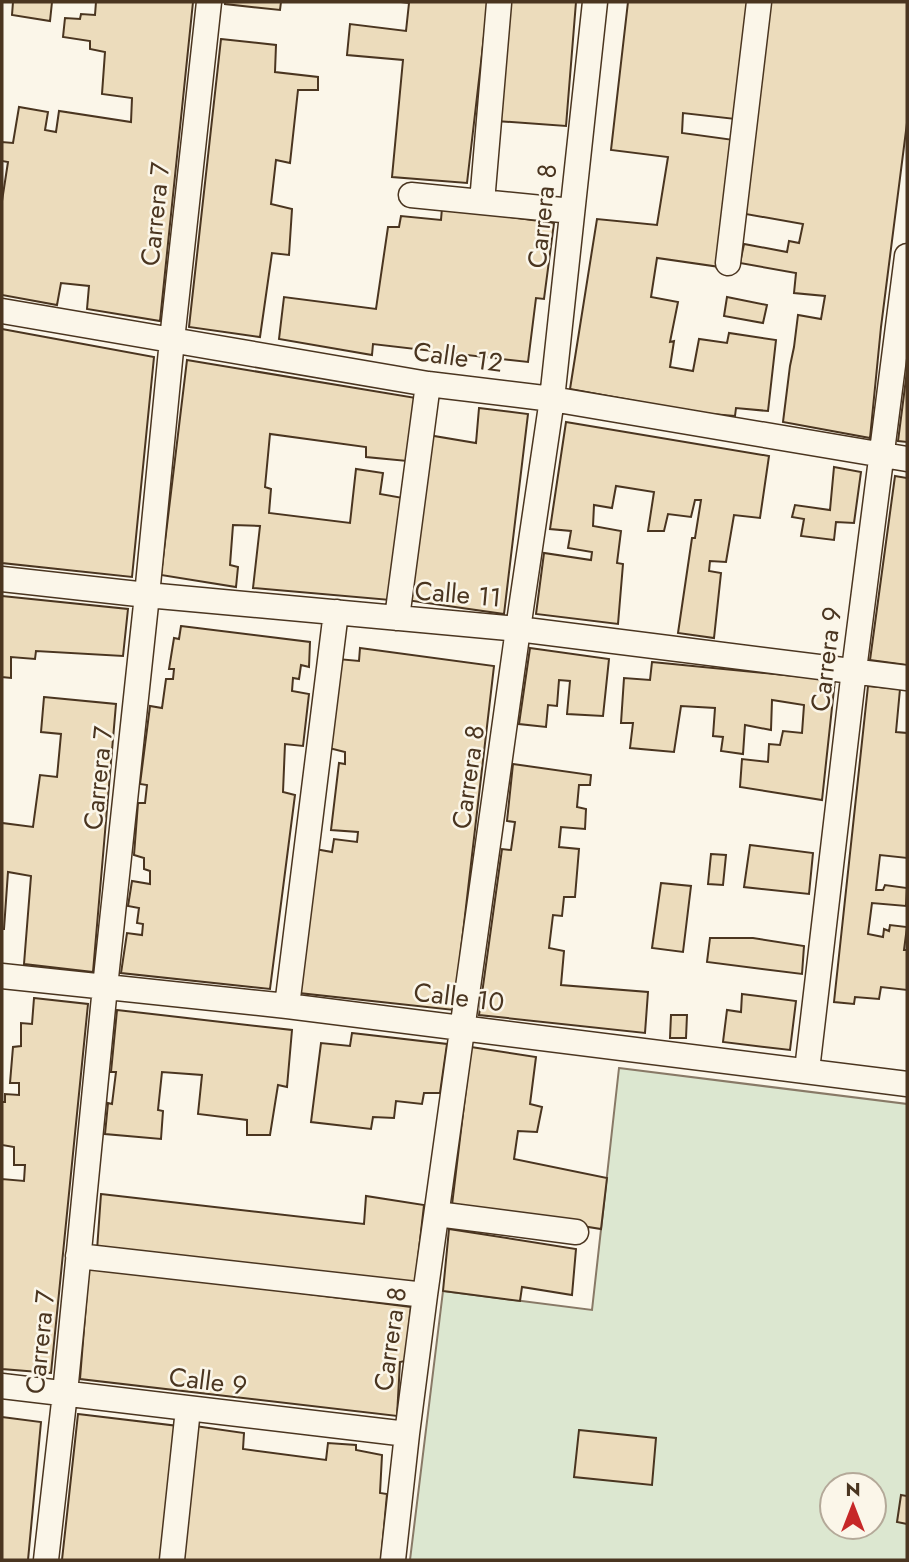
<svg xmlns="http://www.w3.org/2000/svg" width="909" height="1562" font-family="Jost,sans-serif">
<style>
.green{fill:#dce7d0;stroke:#887966;stroke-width:2;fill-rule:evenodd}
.building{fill:#ecdcbc;stroke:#4a3520;stroke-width:2}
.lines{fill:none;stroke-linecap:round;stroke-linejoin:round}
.street-casing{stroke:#4a3520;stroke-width:27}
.street{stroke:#fbf6e9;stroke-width:24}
.labels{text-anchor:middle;stroke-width:5;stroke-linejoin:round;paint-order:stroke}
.street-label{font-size:26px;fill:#4a3520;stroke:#fbf6e9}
</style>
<rect width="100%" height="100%" fill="#fbf6e9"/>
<path class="green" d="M619,1068L907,1104V1560H410L443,1291L592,1310ZM832,1485H874V1527H832Z"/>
<path class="building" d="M13,2H52L50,21L12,15Z
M96,2H193L160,321L87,309L89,286L61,283L57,305L2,295V201L8,162L2,161V142L13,143L19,107L48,112L45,130L56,132L59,111L131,122L132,98L102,94L105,52L90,49V41L63,37L65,18L80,19L81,14L95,15Z
M225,2H281L280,10L225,4Z
M401,2H488L467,183L392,177L403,60L347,55L350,24L406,31L409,3Z
M508,2H576L566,126L496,121Z
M628,2H750L735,119L683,113L682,133L734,140L720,267L657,258L651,297L678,302L670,342L674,341L670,367L693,371L699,339L727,343L729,333L776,340L768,411L736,408L735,416L700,413L570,389L597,219L657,225L668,157L611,150Z
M766,2H907V123L881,327L870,438L783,422L790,366L794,347L798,315L821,319L825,296L794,293L796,273L740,263L744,244L787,252L789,241L799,243L803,224L740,213Z
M221,39L276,45L275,72L318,77V90H298L290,163L276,160L271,204L292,209L289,255L272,253L260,337L189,327Z
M442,208L554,223L544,299L536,298L528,362L373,344L372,355L279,339L284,297L376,309L388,227H399L401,216L441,220Z
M727,297L767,305L763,323L724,316Z
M2,329L154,357L132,577L2,563Z
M187,360L416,398L407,461L366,457V447L270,434L265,487L271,489L269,513L350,523L356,469L383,473L380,494L403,498L390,600L253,588L260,526L233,525L230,565L238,567L236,587L161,575Z
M907,371V442L898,441Z
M479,408L528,414L504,614L406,600L428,435L476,443Z
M566,422L769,456L760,518L734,515L726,562L710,561L709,571L721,573L714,638L678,633L692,538H695L701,500H695L691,517L668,514L664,531H648L654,492L616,486L612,508L594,505L593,526L621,531L617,563L623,564L618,624L536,614L544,553L591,560L592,552L568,548L571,531L550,529Z
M834,467L861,472L854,523L836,522L834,540L801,536L804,519L792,517L795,505L830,510Z
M895,476L907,478V665L870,660Z
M2,596L128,609L123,656L36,651L35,659L11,657V678L2,677Z
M181,626L310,642L309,667L301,665L299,679L293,678L292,691L309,694L303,746L285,744L283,792L295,795L270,989L121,973L127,933L142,935L143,924L137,923L139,908L128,906L132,881L150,884V871L144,869V858L134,855L138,803H145L147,785L140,784L150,706L162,708L166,679H173L174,669H169L174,638L179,639Z
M360,648L494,666L454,1010L299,993L315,849L332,852L334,839L357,842L358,832L331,830L339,763L345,764V752L329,748L338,659L359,661Z
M530,648L609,659L603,716L567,714L570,681L559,680L557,706L548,705L546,727L519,724Z
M652,662L835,680L822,800L740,787L742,759L768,762L769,744L780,745L783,731L802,733L804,705L772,700L771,730L745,725L743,754L721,751L723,737L713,736L715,708L681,706L674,752L630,748L633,723H621L624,678L650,680Z
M868,686L900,689L896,732L907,733V858L880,855L876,890H883L885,885L907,888L906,906L872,903L868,934L883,937L884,929L889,931L890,925L907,927L904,950H907V990L881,987L879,999L855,997L854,1004L834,1002Z
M44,697L116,704L93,972L24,964L31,876L8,872L4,929H2V823L33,827L40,775L57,777L61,734L41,732Z
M513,764L591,775L590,785H579L577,807L586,809L585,829L561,827L559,847L579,849L575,897H564L562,916L553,915L549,948L564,951L561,985L648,992L645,1033L479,1015L502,849L511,850L515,822L507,821Z
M750,845L813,853L809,894L744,887Z
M711,854L726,855L723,885L708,884Z
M661,883L691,886L683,952L652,948Z
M710,938H753L804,946L802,974L707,962Z
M742,994L796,1001L790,1050L723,1042L727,1010L741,1012Z
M34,998L88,1004L51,1373L2,1369V1179L24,1181L25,1165H14V1147L2,1145V1102H5V1094L19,1095V1083H10L13,1047L21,1046V1023L32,1024Z
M117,1010L292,1030L287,1087L278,1085L270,1135H247V1120L198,1114L202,1075L162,1072L158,1110L163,1111L161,1139L105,1134L108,1103L112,1104L116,1072H111Z
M671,1015H687L686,1038H670Z
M352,1033L447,1044L440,1093H424L422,1104L396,1101L394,1118L373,1117L371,1129L311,1122L321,1043L350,1046Z
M471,1047L536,1057L530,1104L542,1107L537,1132L518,1131L514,1159L607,1178L601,1229L452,1205Z
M101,1194L364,1224L366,1196L424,1205L415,1285L97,1250Z
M449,1229L576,1249L572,1295L522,1287L520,1301L443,1291Z
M89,1266L411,1307L405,1361L400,1362L397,1416L80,1379Z
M78,1414L178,1426L164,1560H62Z
M2,1417L41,1422L28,1560H2Z
M195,1426L244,1433L243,1449L326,1460L328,1443L356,1445V1450L382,1455L380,1493L387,1494L381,1560H181Z
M579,1430L656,1438L652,1485L574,1477Z
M901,1495L907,1496V1524L897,1522Z"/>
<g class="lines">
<g class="street-casing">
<path id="street" d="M411,195L572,211
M482,202L499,3
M728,263L759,2
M2,311L428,384L552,399L907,459
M2,579L147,595L518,629L907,678
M397,618L428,384
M2,976L287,1006L907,1084
M287,1006L336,612
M807,1070L854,670L907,256
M437,1214L576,1232
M78,1256L425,1295
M2,1386L407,1434
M46,1560L65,1393L105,987L147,595L172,340L209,2
M172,1560L188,1409
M393,1560L407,1434L425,1295L518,629L552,399L595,2"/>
</g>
<use href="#street" class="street"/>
</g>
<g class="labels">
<g class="street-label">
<text transform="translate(155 214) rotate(-84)" y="9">Carrera 7</text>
<text transform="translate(542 216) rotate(-84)" y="9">Carrera 8</text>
<text transform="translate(458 357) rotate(8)" y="9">Calle 12</text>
<text transform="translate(458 594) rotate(5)" y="9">Calle 11</text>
<text transform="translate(826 659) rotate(-83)" y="9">Carrera 9</text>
<text transform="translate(468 777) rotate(-82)" y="9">Carrera 8</text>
<text transform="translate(98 778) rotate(-84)" y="9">Carrera 7</text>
<text transform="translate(459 997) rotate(7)" y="9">Calle 10</text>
<text transform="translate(390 1339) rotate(-82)" y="9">Carrera 8</text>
<text transform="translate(40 1342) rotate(-84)" y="9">Carrera 7</text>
<text transform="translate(208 1381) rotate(7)" y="9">Calle 9</text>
</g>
</g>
<rect width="909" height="1562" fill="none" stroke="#4a3520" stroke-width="7"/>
<g transform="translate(853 1506)"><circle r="33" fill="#fbf6e9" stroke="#b4a999" stroke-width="2"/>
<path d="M0-5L12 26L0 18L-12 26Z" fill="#c62828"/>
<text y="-10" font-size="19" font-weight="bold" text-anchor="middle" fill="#4a3520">N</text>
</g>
</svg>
